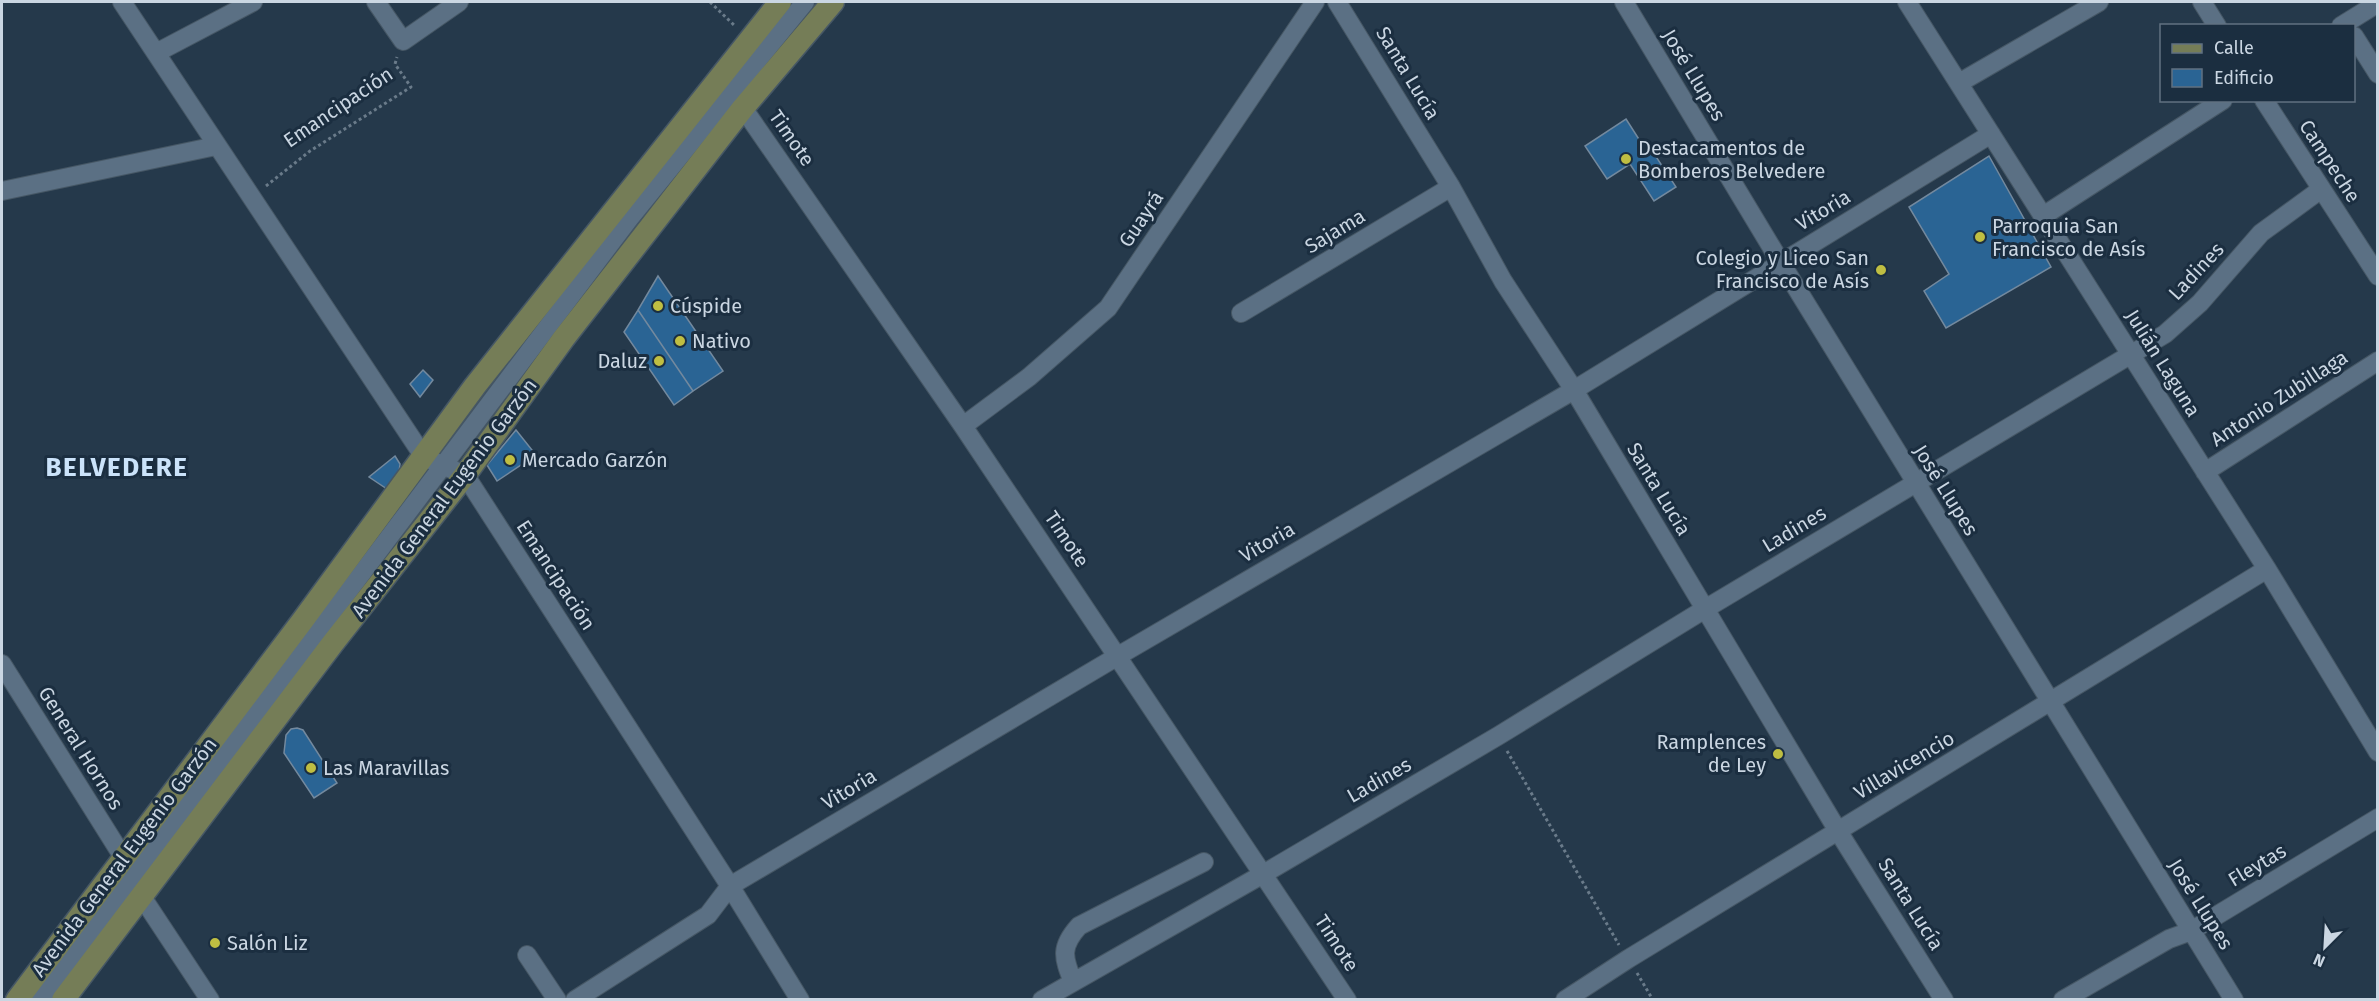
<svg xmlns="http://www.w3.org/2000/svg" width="2379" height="1001" font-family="'Fira Sans',sans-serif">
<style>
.building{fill:#2a6494;stroke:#73899e;stroke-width:1.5}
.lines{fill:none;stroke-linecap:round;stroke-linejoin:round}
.minor-casing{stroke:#465765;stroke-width:20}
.major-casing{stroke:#465765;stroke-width:25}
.path{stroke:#6a7b8a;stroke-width:3;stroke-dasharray:3 3;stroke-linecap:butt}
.minor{stroke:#5b7084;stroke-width:18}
.major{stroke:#757d57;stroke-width:22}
.poi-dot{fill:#bfbe42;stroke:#1b2e40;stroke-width:2}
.labels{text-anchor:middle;stroke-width:6;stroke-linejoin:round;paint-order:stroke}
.street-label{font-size:20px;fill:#cad6e2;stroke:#1b2e40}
.poi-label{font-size:20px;fill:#cad6e2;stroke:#1b2e40;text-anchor:start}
.district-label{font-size:26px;font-weight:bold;letter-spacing:1.5px;fill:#cbe3fa;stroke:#1b2e40}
</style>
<rect width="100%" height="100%" fill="#25394b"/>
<path class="building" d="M1626,119L1649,155L1653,152L1676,187L1654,201L1630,164L1607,179L1585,146Z
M1989,156L2051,267L1946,328L1924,291L1949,274L1909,207Z
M658,276L723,371L693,391L638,310Z
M638,310L693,391L674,405L624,332Z
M423,370L433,380L420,397L410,384Z
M516,430L536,455L497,481L487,465Z
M395,456L400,464L399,472L387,489L369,477Z
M297,728L303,730L337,783L314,798L284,753L286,735L291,729Z"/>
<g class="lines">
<g class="minor-casing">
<path id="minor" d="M122,2L424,457L465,475L730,886L800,1000
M376,2L403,41L459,2
M1337,2L1451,187L1503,281L1574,390L1838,831L1944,1000
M1624,2L1781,263L2234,1000
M1907,2L2267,569L2378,752
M2202,2L2217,26
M2341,26L2378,3
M2354,36L2378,74
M156,53L253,2
M1959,83L2099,2
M2264,100L2378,276
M743,108L963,426L1347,1000
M2,191L216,146
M2043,216L2223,100
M1241,313L1451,187
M963,426L1029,377L1108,308L1315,2
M2205,472L2378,361
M2,664L123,857
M142,897L210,1000
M527,955L557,1000
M1073,982C1063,957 1060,947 1079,926L1204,862
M40,1000L629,219L805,2
M575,1000L708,915L730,886L1118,656L1574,390L1991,134
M1042,1000L1265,873L1498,736L1705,609L2165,334L2200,303L2261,233L2320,190
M1565,1000L1628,959L2267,569
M2063,1000L2169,939L2191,931L2378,818"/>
</g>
<g class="major-casing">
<path id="major" d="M17,1000L303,620L475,386L780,2
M63,1000L333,643L465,475L564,338L743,108L833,2"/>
</g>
<path class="path" d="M710,2L735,26
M266,186L310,151L411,87L395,64L397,57
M1507,751L1619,945
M1637,973L1653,1000"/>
<use href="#minor" class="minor"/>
<use href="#major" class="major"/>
</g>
<g class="poi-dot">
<circle cx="1626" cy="159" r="6"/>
<circle cx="1980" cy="237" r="6"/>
<circle cx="1881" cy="270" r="6"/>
<circle cx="658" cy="306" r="6"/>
<circle cx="680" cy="341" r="6"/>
<circle cx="659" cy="361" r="6"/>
<circle cx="510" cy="460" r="6"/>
<circle cx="1778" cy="754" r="6"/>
<circle cx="311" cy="768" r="6"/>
<circle cx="215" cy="943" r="6"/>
</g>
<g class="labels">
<g class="street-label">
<text transform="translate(1408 73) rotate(59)" y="7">Santa Lucía</text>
<text transform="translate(1694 75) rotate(59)" y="7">José Llupes</text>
<text transform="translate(338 107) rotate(-34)" y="7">Emancipación</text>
<text transform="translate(792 138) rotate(55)" y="7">Timote</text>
<text transform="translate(2330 161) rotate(57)" y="7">Campeche</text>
<text transform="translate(1823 210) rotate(-31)" y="7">Vitoria</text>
<text transform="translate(1141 219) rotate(-56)" y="7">Guayrá</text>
<text transform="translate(1335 231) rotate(-31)" y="7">Sajama</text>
<text transform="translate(2196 271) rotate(-47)" y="7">Ladines</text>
<text transform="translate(2163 363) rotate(58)" y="7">Julián Laguna</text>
<text transform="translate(2279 398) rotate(-33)" y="7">Antonio Zubillaga</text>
<text transform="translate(1659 489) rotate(59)" y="7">Santa Lucía</text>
<text transform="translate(1946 490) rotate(58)" y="7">José Llupes</text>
<text transform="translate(444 498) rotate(-53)" y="7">Avenida General Eugenio Garzón</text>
<text transform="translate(1794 529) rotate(-31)" y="7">Ladines</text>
<text transform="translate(1067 539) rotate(56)" y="7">Timote</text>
<text transform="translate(1267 542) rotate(-30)" y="7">Vitoria</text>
<text transform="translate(556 575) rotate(57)" y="7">Emancipación</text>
<text transform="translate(81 748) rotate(58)" y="7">General Hornos</text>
<text transform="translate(1904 765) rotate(-31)" y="7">Villavicencio</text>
<text transform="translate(1379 780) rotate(-30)" y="7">Ladines</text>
<text transform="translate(849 789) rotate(-31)" y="7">Vitoria</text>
<text transform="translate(124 857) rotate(-53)" y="7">Avenida General Eugenio Garzón</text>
<text transform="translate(2257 865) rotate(-31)" y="7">Fleytas</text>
<text transform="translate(1911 904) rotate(58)" y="7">Santa Lucía</text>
<text transform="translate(2201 904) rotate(58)" y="7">José Llupes</text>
<text transform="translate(1337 943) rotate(57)" y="7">Timote</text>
</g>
<g class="poi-label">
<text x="1638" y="155">Destacamentos de<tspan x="1638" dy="23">Bomberos Belvedere</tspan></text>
<text x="1992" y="233">Parroquia San<tspan x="1992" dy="23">Francisco de Asís</tspan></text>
<text x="1869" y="265" text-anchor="end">Colegio y Liceo San<tspan x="1869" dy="23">Francisco de Asís</tspan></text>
<text x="670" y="313">Cúspide</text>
<text x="692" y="348">Nativo</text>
<text x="647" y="368" text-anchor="end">Daluz</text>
<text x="522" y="467">Mercado Garzón</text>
<text x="1766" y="749" text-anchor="end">Ramplences<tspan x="1766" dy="23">de Ley</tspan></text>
<text x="323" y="775">Las Maravillas</text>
<text x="227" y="950">Salón Liz</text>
</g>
<g class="district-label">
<text x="117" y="476">BELVEDERE</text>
</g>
</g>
<rect width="2379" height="1001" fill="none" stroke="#cad6e2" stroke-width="6"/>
<rect x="2160" y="24" width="195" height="78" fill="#1b2e40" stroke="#617181" stroke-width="1.5"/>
<rect x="2172" y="44" width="30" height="9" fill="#757d57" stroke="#617181" stroke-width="1.5"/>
<text x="2214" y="54" font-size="18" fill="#cad6e2">Calle</text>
<rect x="2172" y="69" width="30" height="18" fill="#2a6494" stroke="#617181" stroke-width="1.5"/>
<text x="2214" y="84" font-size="18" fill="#cad6e2">Edificio</text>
<g transform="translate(2325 947) rotate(204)" stroke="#1b2e40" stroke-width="4.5" paint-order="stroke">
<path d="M0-4.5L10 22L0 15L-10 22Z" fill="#cad6e2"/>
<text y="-9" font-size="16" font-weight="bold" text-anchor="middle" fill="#cad6e2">N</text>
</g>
</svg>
